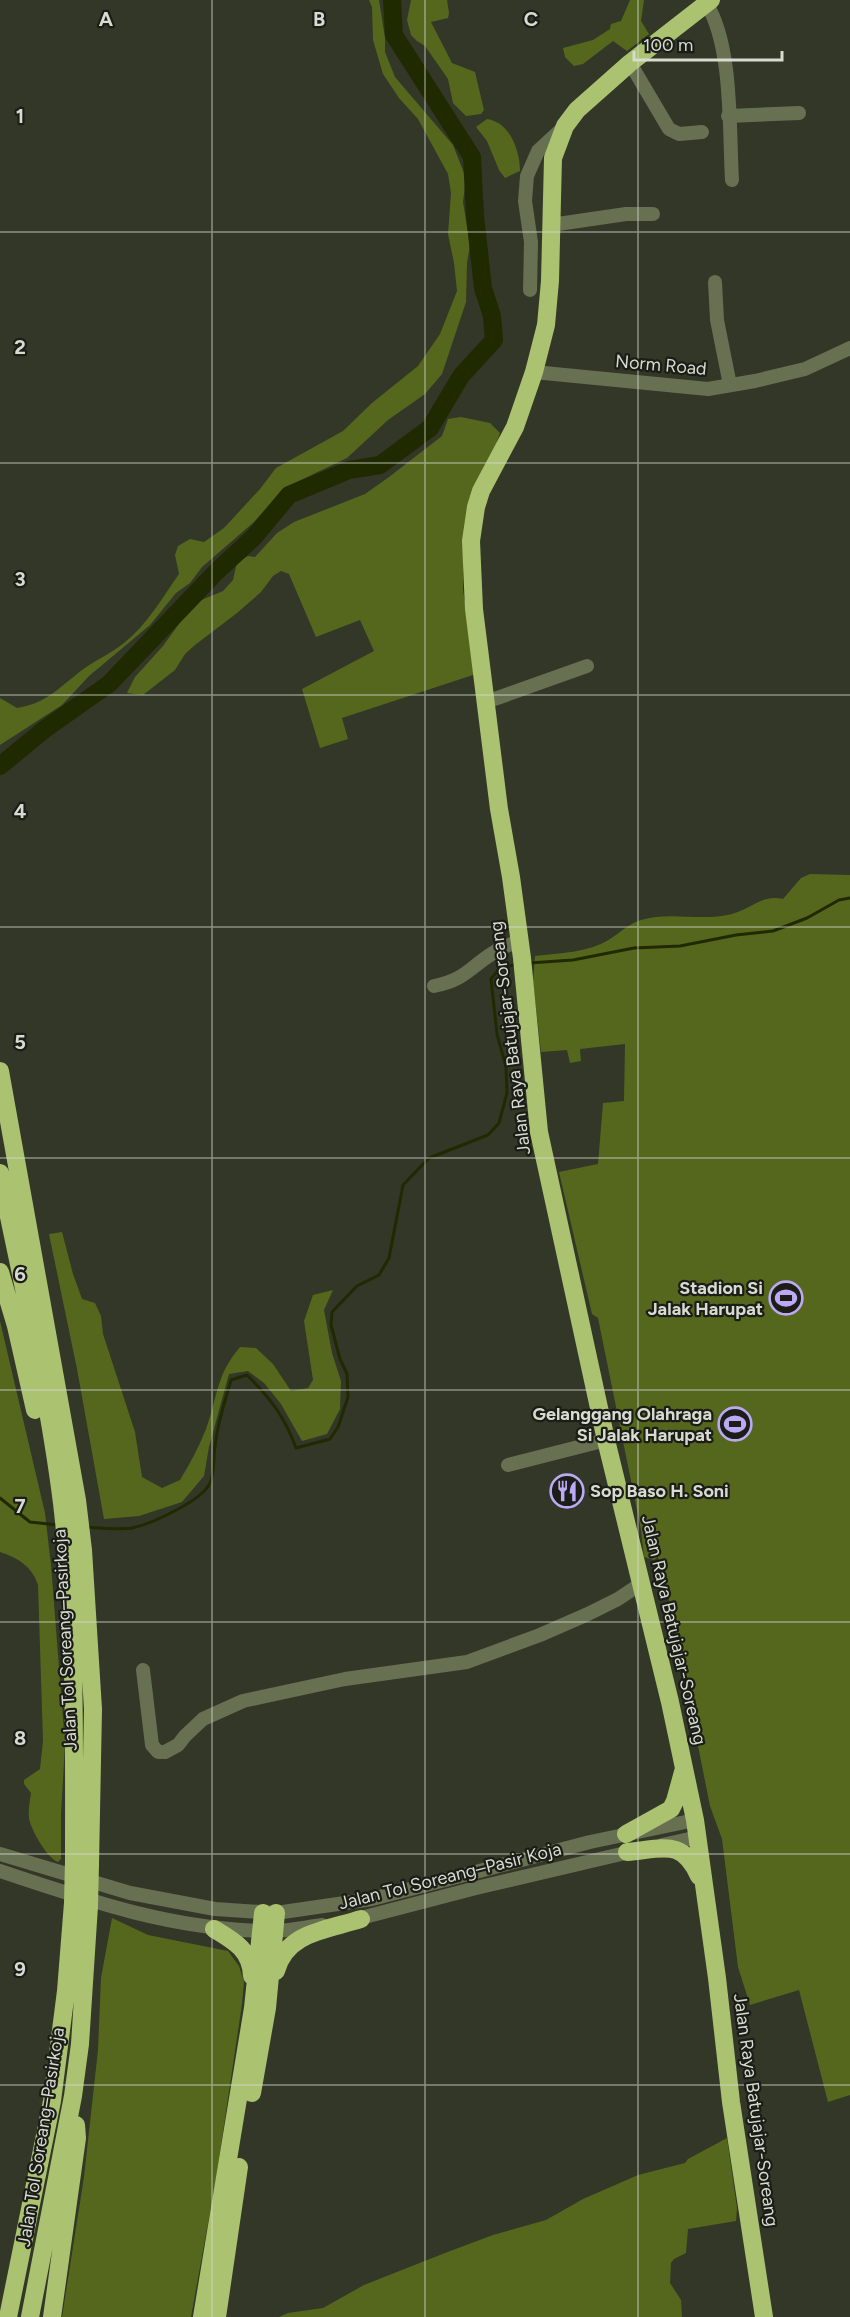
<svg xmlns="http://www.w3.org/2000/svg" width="850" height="2317" font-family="Figtree,sans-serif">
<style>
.green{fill:#55671d}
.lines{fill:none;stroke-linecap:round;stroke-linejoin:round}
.stream{stroke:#202a00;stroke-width:3}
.river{stroke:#202a00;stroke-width:18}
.minor{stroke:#677051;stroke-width:14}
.highway{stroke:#abc271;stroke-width:18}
.highway-bridge{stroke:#abc271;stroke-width:18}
.grid{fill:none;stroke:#d7dbd1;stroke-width:1.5;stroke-opacity:0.55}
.labels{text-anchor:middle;stroke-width:4.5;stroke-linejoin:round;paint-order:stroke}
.street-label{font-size:18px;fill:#d7dbd1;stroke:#1b1d16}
.poi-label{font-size:18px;font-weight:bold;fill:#d7dbd1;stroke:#1b1d16;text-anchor:end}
.grid-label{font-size:20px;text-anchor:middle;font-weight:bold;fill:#d7dbd1;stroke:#1b1d16;stroke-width:4.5;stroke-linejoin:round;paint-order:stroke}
</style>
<rect width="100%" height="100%" fill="#323727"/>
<path class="green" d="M369,0H379L385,38V52L395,77L453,145L466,178L463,202L470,245L467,263L466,302L442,374L425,394L388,420L347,458L284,488L254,522L202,567L190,583L176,593L150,625L89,676L62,705L0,745V698L17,708C46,703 55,691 77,674C91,662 109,655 124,643C147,625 162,598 179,574L175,555L178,546L190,539L204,542L224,528L260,489L276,468L343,431L372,403L418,366L440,334L457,291L454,263L448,234L451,193L448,174L418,119L399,98L383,74L373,40L372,7Z
M411,0H447L449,13L448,18L431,22L452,63L475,72L484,110L481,114L466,116L453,103L448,79L425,46L417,41L411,35L407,20Z
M630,0H644L641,21L649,34L627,51L613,41L583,64L574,66L565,57L563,48L593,40L610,29L611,24L621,21Z
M487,119C510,122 520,151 520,171L505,178L499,170L487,141L476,127Z
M461,417L490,423L500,433L463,539V590L476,674L342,718L348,739L320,748L302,689L374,651L360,620L316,637L289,574L281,571L273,576L261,592L237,613L195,645L185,654L175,670L143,695L127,693L135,677L163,646L189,610L199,601L223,591L233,580L237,562L248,556L255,557L277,533L294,522L365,494L389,477L442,436L448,419Z
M810,874L850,875V2095L828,2102L799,1990L750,2005L738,1967L722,1839L710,1806L668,1595L658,1557L654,1560L644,1557L641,1530L598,1318L592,1314L559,1172L598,1164L603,1103L624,1101L625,1044L580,1049L581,1061L570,1063L567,1050L541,1052L533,982L535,956C559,953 588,953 610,939C621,932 628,924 641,920C670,911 702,922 732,914C751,909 762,894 783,899L801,878Z
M62,1232L73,1274L82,1299L95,1303L101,1316L103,1334L135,1432L142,1477L162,1488L180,1480C190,1463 199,1447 206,1429C218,1396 216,1375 240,1347L256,1348L273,1364L291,1391L308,1388L313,1380L304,1321L313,1295L333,1290L324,1310L332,1353L341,1381L340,1409L327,1434L302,1441L281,1404L264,1383L248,1371L229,1374L209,1447L204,1476L182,1502L139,1516L104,1519L77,1369L49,1234Z
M0,1321L45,1513L51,1565L65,1744L61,1815V1859L58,1862C47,1858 31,1830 29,1818C28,1810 30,1801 31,1793L24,1784V1780L40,1769L43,1741L38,1585C32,1566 18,1558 0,1552Z
M112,1918L148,1935L228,1951L239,1966L244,1982L242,2004L216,2179L191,2317H62L84,2177L98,2050L101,1978Z
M727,2138L737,2208L736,2221L688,2229L686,2253L674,2259L671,2263L670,2283L681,2300L682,2317H279L288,2313L323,2308L364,2285L445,2253L493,2235L546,2220L583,2199L638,2175L685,2163L688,2159Z"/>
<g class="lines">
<path class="stream" d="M529,963L573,960L634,948L680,946L736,935L773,931L807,918L839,900L850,898
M0,1498L30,1522L58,1525
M86,1527C101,1528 117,1530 132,1528C151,1524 202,1501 210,1483C215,1471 213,1459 215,1447C217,1424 225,1402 231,1380L247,1375C270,1398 285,1417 296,1448L330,1439L338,1427L348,1397L347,1374L340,1359L331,1325L332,1312L357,1286L379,1275L389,1258L403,1185L429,1158L488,1135L499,1123L507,1093L506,1067L497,1034L491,979L499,969L517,964"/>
<path class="river" d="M0,766L45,729L109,684L218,570L254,537L289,495L349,470L380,465L430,428L461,376L494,340L492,316L483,288L475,216L472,157L394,35L392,0"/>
<path class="minor" d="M706,3C733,45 729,130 732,180
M630,63L669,129L679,134L702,132
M728,116L799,113
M551,225L626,214H653
M715,282L717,320L730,385
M530,290L531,242L525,201L527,176L538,151L563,128
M534,372L708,389L755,381L805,369L850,348
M486,702L587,666
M434,986C465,980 469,968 493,953C501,947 511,944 520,941
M508,1465L606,1440
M143,1670L152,1745L158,1752H165L178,1745L185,1736L203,1719L243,1701L345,1679L467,1662L540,1635L588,1614L618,1599L642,1583
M662,1845L698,1837
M0,1854L130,1893L215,1909L276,1913L372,1899L590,1842L695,1820
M0,1871C89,1901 177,1931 272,1931C289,1931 306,1927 322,1925
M353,1920L476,1888L634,1851"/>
<path class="highway" d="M711,0L630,63L577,110L565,126L553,158L550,281L546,325L534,372L515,427L481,491L476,507L471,541L474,609L499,809L511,877L522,958L539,1132L606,1440L670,1702L695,1820L717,1978L731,2102L764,2317
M0,1071L77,1500L83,1550L93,1709L90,1864
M0,1173C22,1282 48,1392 62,1503C76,1622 74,1742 74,1861
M0,1272L16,1326L35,1410
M626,1834L671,1809L675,1801L683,1772
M627,1852C663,1849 682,1838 699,1876
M214,1929C234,1941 251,1950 252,1976
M276,1971C286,1932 327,1930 361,1919
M252,2093L267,2008L276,1913
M8,2317L52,2101L66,1991L73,1903
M30,2317L73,2096L80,2044L89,1906
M52,2317L77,2138L76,2125
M202,2317L253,2008L263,1913
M217,2317L239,2167"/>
<path class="highway-bridge" d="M73,1903L74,1861
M89,1906L90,1864"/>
</g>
<path class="grid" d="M212,0V2317M425,0V2317M638,0V2317M0,232H850M0,463H850M0,695H850M0,927H850M0,1158H850M0,1390H850M0,1622H850M0,1854H850M0,2085H850"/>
<defs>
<g id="stadium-ring" transform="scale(1.725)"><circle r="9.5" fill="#1b1d16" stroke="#bca9f5" stroke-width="1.5"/><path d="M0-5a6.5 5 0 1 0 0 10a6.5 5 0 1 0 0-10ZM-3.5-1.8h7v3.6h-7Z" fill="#bca9f5"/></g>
<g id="restaurant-ring" transform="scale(1.725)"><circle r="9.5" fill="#1b1d16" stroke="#bca9f5" stroke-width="1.5"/><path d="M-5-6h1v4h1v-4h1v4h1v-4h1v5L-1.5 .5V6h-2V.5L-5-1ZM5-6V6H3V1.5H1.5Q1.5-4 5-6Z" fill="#bca9f5"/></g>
</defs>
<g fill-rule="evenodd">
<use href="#stadium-ring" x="786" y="1298"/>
<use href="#stadium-ring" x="735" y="1424"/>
<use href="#restaurant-ring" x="567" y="1491"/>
</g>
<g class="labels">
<g class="street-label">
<text transform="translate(661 365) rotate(5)" y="6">Norm Road</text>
<text transform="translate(510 1038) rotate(-97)" y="6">Jalan Raya Batujajar-Soreang</text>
<text transform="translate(674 1630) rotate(77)" y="6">Jalan Raya Batujajar-Soreang</text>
<text transform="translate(65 1640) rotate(-93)" y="6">Jalan Tol Soreang–Pasirkoja</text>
<text transform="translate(450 1876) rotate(-14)" y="6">Jalan Tol Soreang–Pasir Koja</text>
<text transform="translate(756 2110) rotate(82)" y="6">Jalan Raya Batujajar-Soreang</text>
<text transform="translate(41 2137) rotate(-81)" y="6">Jalan Tol Soreang–Pasirkoja</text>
</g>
<g class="poi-label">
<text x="763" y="1294">Stadion Si<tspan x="763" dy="21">Jalak Harupat</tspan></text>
<text x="712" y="1420">Gelanggang Olahraga<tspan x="712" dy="21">Si Jalak Harupat</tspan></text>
<text x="590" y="1497" text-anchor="start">Sop Baso H. Soni</text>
</g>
</g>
<g class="grid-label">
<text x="106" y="26">A</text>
<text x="319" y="26">B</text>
<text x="531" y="26">C</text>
<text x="20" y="123">1</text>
<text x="20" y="354">2</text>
<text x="20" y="586">3</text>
<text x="20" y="818">4</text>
<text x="20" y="1049">5</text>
<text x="20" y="1281">6</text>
<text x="20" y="1513">7</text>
<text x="20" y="1745">8</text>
<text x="20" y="1976">9</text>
</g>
<path d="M634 51v9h148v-9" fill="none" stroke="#d7dbd1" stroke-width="3"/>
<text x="643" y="51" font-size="18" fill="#d7dbd1" stroke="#1b1d16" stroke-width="4.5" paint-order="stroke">100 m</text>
</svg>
